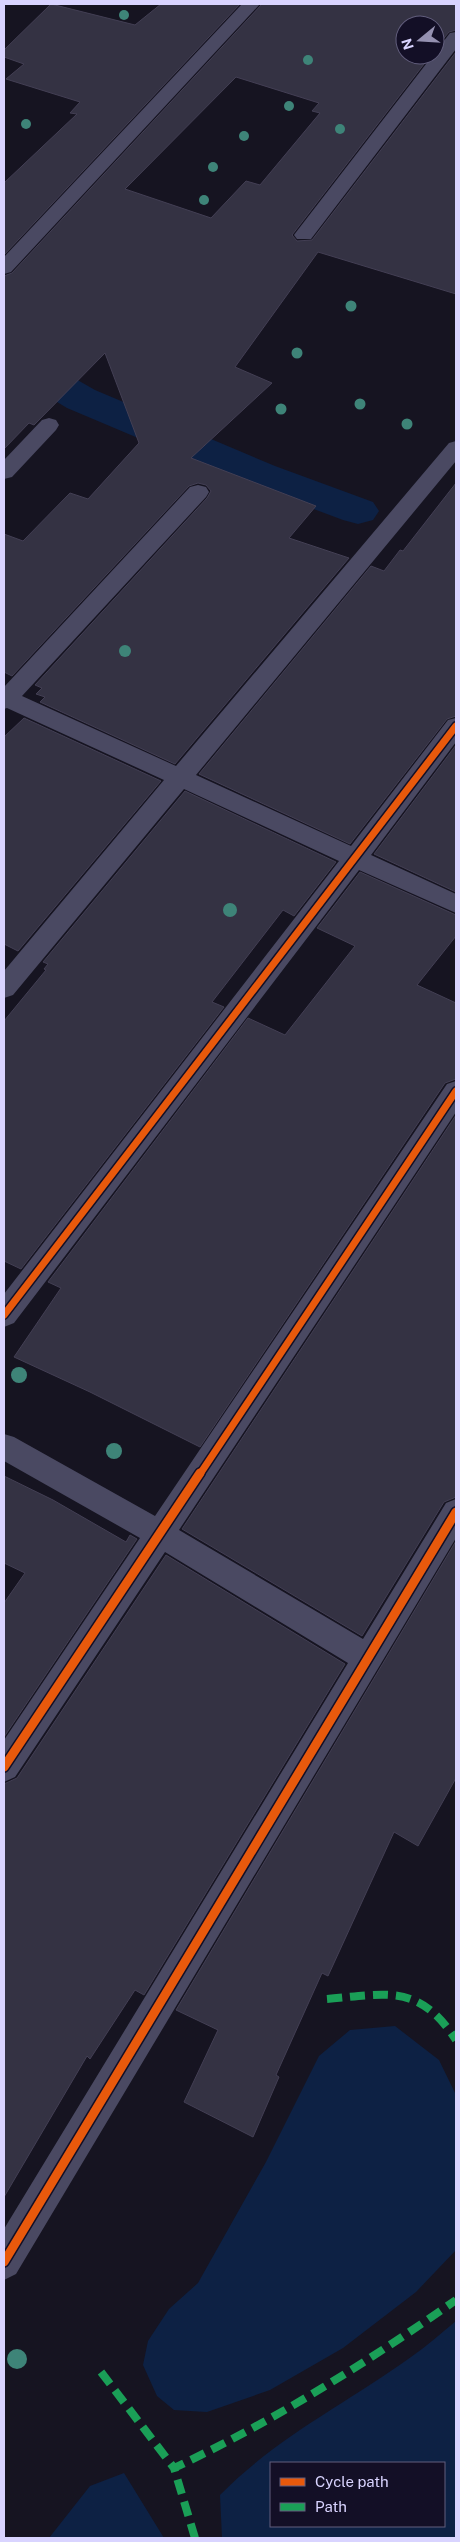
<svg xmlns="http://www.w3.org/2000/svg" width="460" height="2542" font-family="'Public Sans',sans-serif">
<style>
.water{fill:#0d2144;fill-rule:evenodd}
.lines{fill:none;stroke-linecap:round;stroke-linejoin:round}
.canal{fill:#0d2144;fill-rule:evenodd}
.building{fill:#343243;stroke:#433f54;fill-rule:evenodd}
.street{fill:#4a4962;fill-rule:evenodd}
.quiet{stroke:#1a9f57;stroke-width:8;stroke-dasharray:15 8;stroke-linecap:butt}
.cycleway-far1-casing{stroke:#130f26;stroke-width:10}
.cycleway-casing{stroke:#130f26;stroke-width:12}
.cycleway-far1{stroke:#e8590c;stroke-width:7}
.cycleway{stroke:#e8590c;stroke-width:9}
.tree{fill:#3e8478}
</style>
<rect width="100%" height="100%" fill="#161421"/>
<path class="water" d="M395,2026L439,2060L456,2095V2250L416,2292L343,2348L270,2390L207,2412L174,2410L157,2396L143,2365L148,2341L169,2309L198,2283L266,2162L319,2056L350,2030Z
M456,2321V2538H222L220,2495C278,2436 346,2404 411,2357C427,2346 441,2333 456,2321ZM271,2463H444V2526H271Z
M124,2473L164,2538H49L90,2486Z"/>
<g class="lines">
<path class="canal" d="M4,342L18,346L95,390L275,466L373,502L379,511L373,520L358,524L343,520L247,484L67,408L4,370Z"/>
</g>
<path class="building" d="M51,4L135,25L161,4H240L4,255V183L77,114L70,113L80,102L6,79L24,64L4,57V50Z
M262,4H456V30L449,32L435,49V25H405V55H431L292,235L297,241L312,240L456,52V294L318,252L235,367L272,383L191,458L316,506L289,538L349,558L175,764L40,702L45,697L36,694L42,688L35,685L207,498L211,491L206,485L198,483L189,486L12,676L4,672V534L23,541L70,493L88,499L139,443L105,353L34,425L29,423L4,449V276L12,273ZM236,77L319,103L312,111L320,113L260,185L246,181L211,218L125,189Z
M456,483V716L447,719L350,844L199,774L371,566L384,571L400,550L403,551Z
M24,718L161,781L18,951L4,944V737Z
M456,745V892L374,854Z
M185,791L336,862L294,916L283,910L212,1002L224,1007L21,1269L4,1261V1021L46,970L44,969L48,964L43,962Z
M360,872L456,915V936L417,985L456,1003V1079L445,1083L200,1447L90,1392L14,1357L61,1288L48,1282L248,1018L285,1035L355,946L317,928Z
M456,1115V1497L444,1502L362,1636L182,1529Z
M4,1476L53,1500L126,1542L130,1535L137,1539L4,1737V1603L25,1573L4,1563Z
M456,1541V1778L418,1846L394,1832L328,1976L322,1973L276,2075L279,2077L253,2137L184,2102L218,2030L176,2010Z
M166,1555L345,1664L144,1995L135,1990L90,2059L87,2056L4,2197V1784L17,1778Z"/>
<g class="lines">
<path class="street" d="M242,4H260L11,272L4,274V257Z
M456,32V49L311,239H297L294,235L297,231L450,33Z
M49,418L56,420L59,425L56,430L12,477L4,479V460L42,420Z
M456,441V461L196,775L351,846L448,720L456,718V742L371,855L456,894V913L359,870L14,1323L4,1327V1294L339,861L184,789L13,995L4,998V971L164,780L7,708L4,709V687L190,487L198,485L206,487L209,492L206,497L22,696L176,766L449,443Z
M456,1081V1112L179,1530L363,1639L446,1503L456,1499V1538L16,2274L4,2280V2229L348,1663L165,1552L15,1777L4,1782V1740L140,1538L4,1461V1434L14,1437L155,1516L447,1084Z"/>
<path class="quiet" d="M327,1999C387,1994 419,1983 456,2040
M101,2372L174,2468
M195,2538L174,2468C274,2421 366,2363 456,2300"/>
<g class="cycleway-far1-casing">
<path id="cycleway-far1" d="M4,1315L456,726
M200,1474L456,1091"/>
</g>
<g class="cycleway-casing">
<path id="cycleway" d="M4,1767L200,1473
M4,2262L456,1512"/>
</g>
<use href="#cycleway-far1" class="cycleway-far1"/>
<use href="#cycleway" class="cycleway"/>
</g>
<g class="tree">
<circle cx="124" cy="15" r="5"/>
<circle cx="308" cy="60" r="5"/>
<circle cx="289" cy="106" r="5"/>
<circle cx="26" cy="124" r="5"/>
<circle cx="340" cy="129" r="5"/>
<circle cx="244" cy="136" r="5"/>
<circle cx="213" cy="167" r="5"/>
<circle cx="204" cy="200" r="5"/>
<circle cx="351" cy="306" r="5.5"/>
<circle cx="297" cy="353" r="5.5"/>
<circle cx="360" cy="404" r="5.5"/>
<circle cx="281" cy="409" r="5.5"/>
<circle cx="407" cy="424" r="5.5"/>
<circle cx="125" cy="651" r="6"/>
<circle cx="230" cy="910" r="7"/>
<circle cx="19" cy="1375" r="8"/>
<circle cx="114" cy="1451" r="8"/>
<circle cx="17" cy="2359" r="10"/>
</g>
<rect width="460" height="2542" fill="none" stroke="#d9d4ff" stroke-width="10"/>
<rect x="270" y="2462" width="175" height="65" fill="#130f26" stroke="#625e7d"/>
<rect x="280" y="2478" width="25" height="8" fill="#e8590c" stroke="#625e7d"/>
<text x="315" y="2487" font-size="15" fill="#d9d4ff">Cycle path</text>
<rect x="280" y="2503" width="25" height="8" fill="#1a9f57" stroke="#625e7d"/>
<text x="315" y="2512" font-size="15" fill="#d9d4ff">Path</text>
<g transform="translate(420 40) rotate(252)"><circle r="24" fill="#130f26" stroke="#625e7d"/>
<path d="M0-4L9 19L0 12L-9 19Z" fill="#9591b1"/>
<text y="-8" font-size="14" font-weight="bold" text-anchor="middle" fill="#d9d4ff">N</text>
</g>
</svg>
